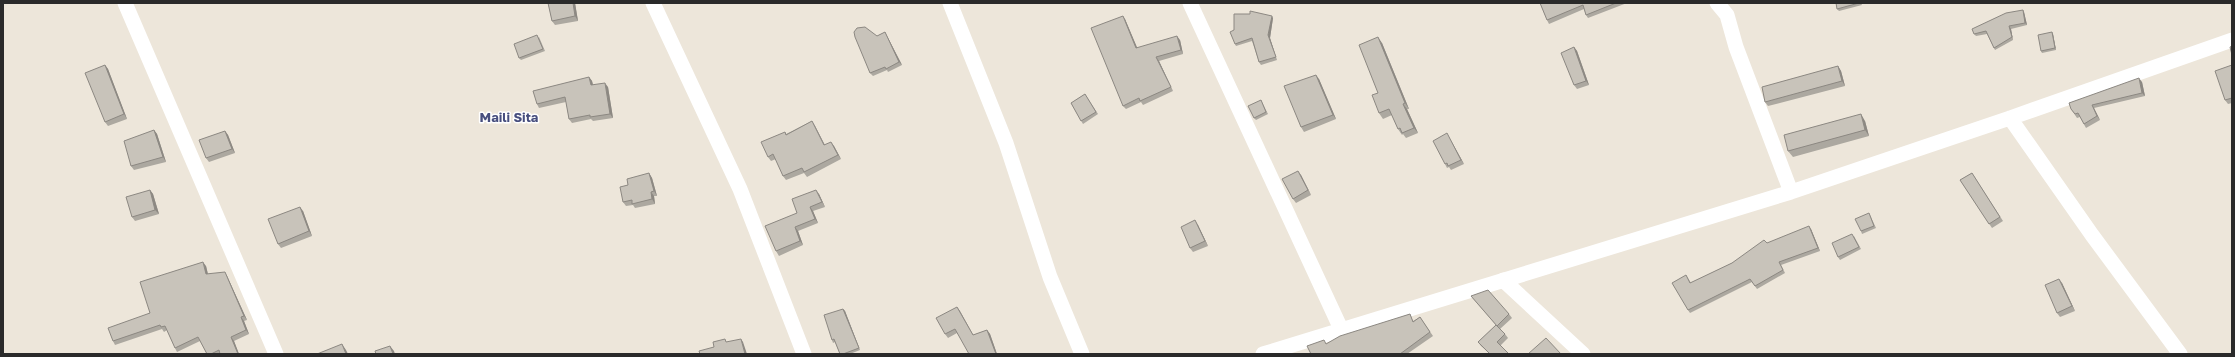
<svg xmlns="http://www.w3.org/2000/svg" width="2235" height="357" font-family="'Golos Text',sans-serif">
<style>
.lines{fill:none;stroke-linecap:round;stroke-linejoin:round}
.minor{stroke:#fff;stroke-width:15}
.wall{fill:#aca8a0}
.shaded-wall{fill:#8c8882}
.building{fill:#c8c3ba;stroke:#8c8882}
.labels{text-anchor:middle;stroke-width:3;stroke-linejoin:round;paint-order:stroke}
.quarter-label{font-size:13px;font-weight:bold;fill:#474e7e;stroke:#fff}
</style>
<rect width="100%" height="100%" fill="#ede6da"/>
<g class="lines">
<path class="minor" d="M125,3L276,354
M653,3L740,189L804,354
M950,3L1006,143L1050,277L1082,354
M1190,3L1341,329
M1717,3L1727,15L1736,47L1791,192
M2010,118L2092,235L2180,354
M1503,280L1583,354
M1263,354L1791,192L2010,118L2232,40"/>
</g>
<path class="wall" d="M548,3H575L578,21L555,25L552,21Z
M1540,3H1627L1588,18L1586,15L1584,9L1549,24L1547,20Z
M1836,3H1861L1862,5L1839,11L1837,9Z
M2023,10L2024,12L2027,25L2011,29L2013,40L1995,50L1987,34L1976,36L1974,34Z
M1273,18L1270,38L1277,60L1261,65L1259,62L1252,41L1236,46L1235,44Z
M1125,19L1137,48L1180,40L1183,54L1159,61L1173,91L1143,105L1141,102L1126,109L1123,106Z
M885,32L887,36L902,65L888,72L887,70L873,76L870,73L877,36Z
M2052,32L2053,34L2056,50L2042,53L2041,51Z
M539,37L545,51L521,60L519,58Z
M1382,43L1409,109H1407L1418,133L1406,138L1403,134L1402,135L1398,129L1392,115L1383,119L1379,113L1378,93Z
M1574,47L1577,51L1589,85L1577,89L1574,85Z
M105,65L108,69L127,119L108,126L105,122Z
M2232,65V103L2228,104L2225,100Z
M1838,66L1841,71L1845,86L1768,106L1765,102Z
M589,77L592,81L593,85L608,87L613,118L593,121L591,119L572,123L569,119L566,102L539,108L537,104Z
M1319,79L1336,119L1304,132L1301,127Z
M2142,82L2145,96L2094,108L2100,120L2086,128L2080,117L2077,118L2071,109Z
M1085,94L1098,114L1083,124L1071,103Z
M1261,100L1268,114L1256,120L1254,118Z
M812,121L815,126L825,145L834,146L841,159L807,177L804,173L786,180L783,176L776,159L771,161L768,157L785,132L786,134Z
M1865,121L1869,136L1793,157L1788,151Z
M154,130L157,134L166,162L134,170L131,166Z
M225,131L228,135L235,153L209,162L206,158Z
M1449,137L1464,164L1451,170L1449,167L1447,168L1445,164Z
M649,173L652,178L657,196H654L655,204L635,208L633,205L626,206L623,202L628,185Z
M1972,173L2003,221L1992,228L1960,180Z
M1301,175L1311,195L1296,203L1293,199Z
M150,190L153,194L159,214L135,221L132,217Z
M819,194L825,207L813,211L818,223L798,231L803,245L779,256L776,251L797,213Z
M303,211L312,236L281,248L278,244Z
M1870,215L1876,228L1862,234L1861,231Z
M1198,225L1208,246L1193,252L1190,248Z
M1811,229L1820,251L1781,265L1785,273L1757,289L1752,282L1690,313L1688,310L1686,275L1691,283L1732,263L1767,243Z
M1854,236L1861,249L1840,260L1838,257Z
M206,266L208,274L227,276L247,320L244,321L249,334L234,341L239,354H207L200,341L177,352L175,348L167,330L164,332L162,329L115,345L113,341L150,313Z
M2062,283L2075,311L2060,317L2057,313Z
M1471,296L1509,314L1512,318L1500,329L1505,334L1508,338L1500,346L1489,353L1481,346L1478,342L1496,325Z
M957,307L973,335L987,330L990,334L997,354L957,333L948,338L945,334Z
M843,309L845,311L860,350L850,354H840L835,342L833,343L832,340Z
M1410,314L1413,321L1420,317L1433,336L1407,354H1311L1327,344Z"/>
<path class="shaded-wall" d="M573,3H575L578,21L575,16Z
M2023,10L2024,12L2027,25L2025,23Z
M1123,16L1125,19L1139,52L1136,48Z
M1272,16L1273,18L1270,38L1277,60L1276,57L1268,35Z
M2009,26L2011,29L2013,40L2012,37Z
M885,32L887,36L902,65L899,62Z
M2052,32L2053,34L2056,50L2055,48Z
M1177,36L1180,40L1183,54L1181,50Z
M1378,37L1382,43L1409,109L1405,103Z
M1574,47L1577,51L1589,85L1586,81Z
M1156,57L1159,61L1173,91Z
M105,65L108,69L127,119L124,114Z
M1838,66L1841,71L1845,86L1842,81Z
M1316,75L1319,79L1336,119L1333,115Z
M589,77L592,81L594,89L591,85Z
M2139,78L2142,82L2145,96L2142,93Z
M605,83L608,87L613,118L610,114Z
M1403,104L1407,109L1418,133L1414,128Z
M2092,105L2094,108L2100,120L2097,116Z
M1861,114L1865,121L1869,136L1865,130Z
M812,121L815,126L827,150L824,145Z
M154,130L157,134L166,162L163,157Z
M225,131L228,135L235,153L232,149Z
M1447,133L1449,137L1464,164L1461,160Z
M831,142L834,146L841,159L838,155Z
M1298,171L1301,175L1311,195L1308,190Z
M649,173L652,178L657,196L654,191Z
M150,190L153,194L159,214L155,210Z
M816,190L819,194L825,207L822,202Z
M651,192L654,196L655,204L652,199Z
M300,207L303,211L312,236L309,231Z
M810,207L813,211L818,223L815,219Z
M1195,220L1198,225L1208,246L1205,241Z
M1809,226L1811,229L1820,251L1818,248Z
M795,227L798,231L803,245L800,241Z
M203,262L206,266L209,279L206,274Z
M225,272L227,276L247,320L244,316Z
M2059,279L2062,283L2075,311L2072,306Z
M957,307L960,311L976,340L973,335Z
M843,309L845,311L860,350L859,348Z
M241,317L244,321L249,334L246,330Z
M987,330L990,334L997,354H996Z
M231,337L234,341L239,354H238Z
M741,339L743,342L747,354H745Z
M342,344L346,350L348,354H346Z
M390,346L394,351L395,354H393Z"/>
<path class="building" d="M548,3H573L575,16L552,21Z
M1540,3H1616L1586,15L1583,5L1547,20Z
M1836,3H1859L1837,9Z
M2023,10L2025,23L2009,26L2012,37L1994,48L1986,31L1974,34L1972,29L2006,13Z
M1250,11L1272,16L1268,35L1276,57L1259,62L1252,38L1235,44L1230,32L1234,30V14H1250Z
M1123,16L1136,48L1177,36L1181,50L1156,57L1171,87L1140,101L1139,98L1123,106L1091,28Z
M865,27L877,36L885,32L899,62L886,69L885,67L870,73L855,37L854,32L857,28Z
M2052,32L2055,48L2041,51L2038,35Z
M537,35L543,49L519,58L514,44Z
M1378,37L1405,103L1403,104L1414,128L1402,133L1400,128L1398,129L1389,109L1379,113L1372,95L1378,93L1359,45Z
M2232,46V55L2230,47Z
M1574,47L1586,81L1574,85L1561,53Z
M105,65L124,114L105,122L85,73Z
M2232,65V98L2225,100L2215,71Z
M1838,66L1842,81L1765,102L1762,87Z
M1316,75L1333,115L1301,127L1284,86Z
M589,77L591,85L605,83L610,114L590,117V115L569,119L565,97L537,104L533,91Z
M2139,78L2142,93L2092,105L2097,116L2084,124L2078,113L2075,114L2071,109L2069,103Z
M1085,94L1096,112L1081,121L1071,103Z
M1261,100L1266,112L1254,118L1248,106Z
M1861,114L1865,130L1788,151L1784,135Z
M812,121L824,145L831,142L838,155L804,172L802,168L783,176L773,154L768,157L761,142L785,132L786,135Z
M154,130L163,157L131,166L124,141Z
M225,131L232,149L206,158L199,140Z
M1447,133L1461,160L1448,166L1447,163L1445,164L1433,141Z
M1298,171L1308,190L1293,199L1282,179Z
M649,173L654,191L651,192L652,199L632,204V200L623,202L620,187L628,185L627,179Z
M1972,173L2000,217L1989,224L1960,180Z
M150,190L155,210L132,217L126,197Z
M816,190L822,202L810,207L815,219L795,227L800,241L776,251L765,226L797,213L792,199Z
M300,207L309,231L278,244L268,219Z
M1869,213L1874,226L1861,231L1855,219Z
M1195,220L1205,241L1190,248L1181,227Z
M1809,226L1818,248L1779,262L1783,270L1755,286L1750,279L1688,310L1672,283L1686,275L1690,283L1732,263L1764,240L1767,243Z
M1852,234L1859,247L1838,257L1832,243Z
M203,262L206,274L225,272L244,316L241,317L246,330L231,337L238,354H220L219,350L211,354H207L198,337L175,348L165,326L161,327L160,325L113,341L108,328L150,313L140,282Z
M2059,279L2072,306L2057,313L2045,285Z
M1488,290L1509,314L1497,326L1471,296Z
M957,307L973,335L987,330L996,354H969L955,329L945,334L936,318Z
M843,309L859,348L843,354H840L834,339L832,340L824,315Z
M1410,314L1413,322L1420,317L1430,332L1400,354H1311L1307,346L1324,340L1326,344L1340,336Z
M1496,325L1505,334L1497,342L1509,354H1488L1489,353L1478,342Z
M1546,338L1561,354H1528Z
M725,339L726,342L741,339L745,354H700L699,351L714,347L713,342Z
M342,344L346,354H317Z
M390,346L393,354H376L375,351Z"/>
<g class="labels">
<g class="quarter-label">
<text x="509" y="122">Maili Sita</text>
</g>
</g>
<rect width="2235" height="357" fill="none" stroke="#2a2a2a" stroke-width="8"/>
</svg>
